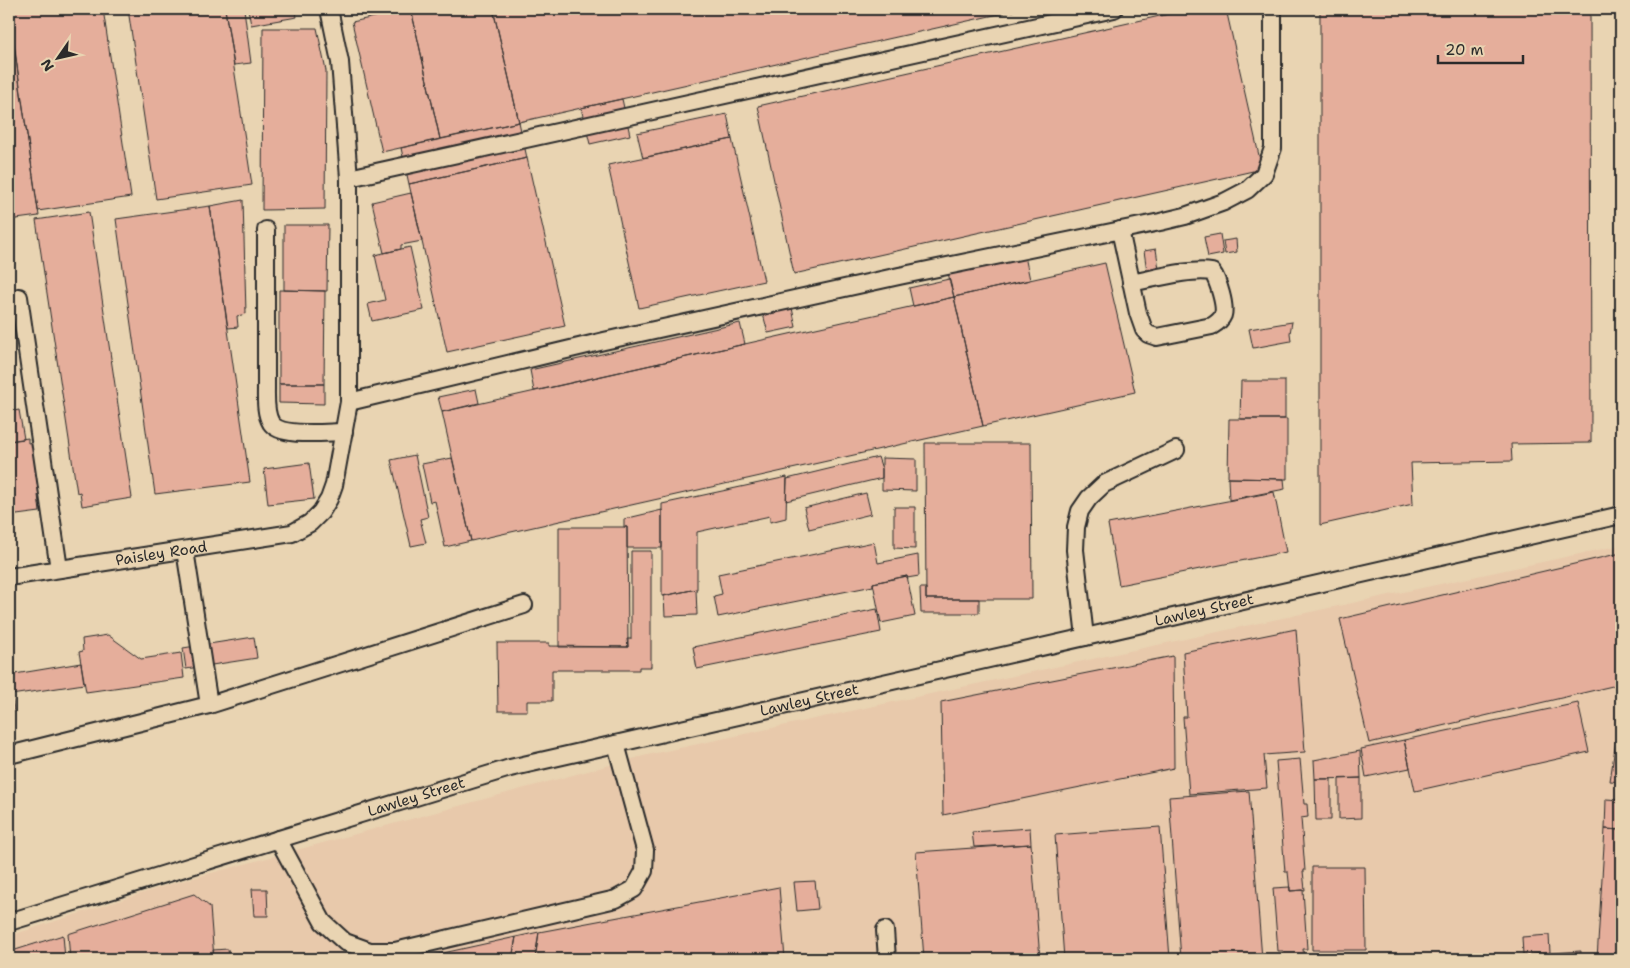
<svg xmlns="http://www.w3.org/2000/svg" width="1630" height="968" font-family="'Shantell Sans',sans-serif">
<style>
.built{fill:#e8c9ab}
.building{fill:#e5ae9b;stroke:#2b2b2b}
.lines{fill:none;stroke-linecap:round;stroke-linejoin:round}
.service-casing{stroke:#2b2b2b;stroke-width:20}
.service{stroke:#e9d4b2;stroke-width:16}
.labels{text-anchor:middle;stroke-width:4;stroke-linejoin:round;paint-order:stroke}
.street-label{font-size:15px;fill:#2b2b2b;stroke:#e9d4b2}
</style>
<rect width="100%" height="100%" fill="#e9d4b2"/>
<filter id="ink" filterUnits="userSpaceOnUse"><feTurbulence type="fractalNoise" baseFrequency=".02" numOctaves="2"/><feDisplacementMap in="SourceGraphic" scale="10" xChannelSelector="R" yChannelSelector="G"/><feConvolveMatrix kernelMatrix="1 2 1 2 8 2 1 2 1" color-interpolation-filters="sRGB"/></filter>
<g filter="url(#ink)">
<path class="built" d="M1621,545V959H9V936L171,884L647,755Z"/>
<path class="building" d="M9,9H103L131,197L38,211Z
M128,9H225L252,185L156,199Z
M225,9H244L251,63L234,65Z
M248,9H295L297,17L251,25Z
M411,9H493L519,122L440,139Z
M411,9L440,139L382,152L352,22Z
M493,9H1021L519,122Z
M1191,9H1226L1262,169L794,274L758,106Z
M1320,9H1590L1591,442L1589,441V443L1511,444L1512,461L1411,463L1413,504L1320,525Z
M9,13L39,216L9,220Z
M263,28H317L326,71L325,209L262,210Z
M622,99L630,135L590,144L581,108Z
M727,114L732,139L643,158L637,133Z
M519,122L527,158L409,184L401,148Z
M732,139L764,281L639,308L608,165Z
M527,158L565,326L447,352L409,184Z
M411,193L422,241L401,245V249L384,253L372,202Z
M243,200L246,314L237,316L238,327L228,328L210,206Z
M210,206L250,482L155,494L116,219Z
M89,212L132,498L82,506L80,492L77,493L36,220Z
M284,225H328L327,291L284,290Z
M1220,234L1223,254L1208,257L1204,237Z
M1236,239L1237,252L1225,254L1223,241Z
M410,247L424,310L372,321L368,304L385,300L375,255Z
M1156,249L1159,269L1147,271L1144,251Z
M1025,256L1030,280L954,297L948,273Z
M1105,263L1135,392L983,426L954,297Z
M949,279L954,297L913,306L909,288Z
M279,290L325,291L324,384H279Z
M954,297L983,426L471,541L442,412Z
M792,308L796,327L768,333L763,314Z
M1292,322L1290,333L1291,341L1253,348L1249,329Z
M740,323L745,344L534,391L530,370Z
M1241,381H1285V419H1240Z
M279,384H324V404L279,403Z
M476,389L479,403L442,412L438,397Z
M19,410L24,439L9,441V412Z
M1229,419H1287V479L1228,478Z
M28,438V443L32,442L40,495H38L40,512L9,516V441Z
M925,443H1031L1032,599H926Z
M415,455L428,517L420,519L426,543L411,546L391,460Z
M878,457L882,469V478L786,501L787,479Z
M452,458L471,541L445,547L435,501L430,502L422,464Z
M882,458L916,459V491L882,490Z
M309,463L314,499L268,504L264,469Z
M787,477L786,518L770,522V516L697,532V589L662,596V504Z
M1228,478L1284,479L1285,489L1229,500Z
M1274,492L1286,552L1119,585L1108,524Z
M866,493L871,514L809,529L804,508Z
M894,507H915V549L894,548Z
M662,510V548H627V527H624V519Z
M559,527H627L628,647H559Z
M874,542L878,563L918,555L919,576L907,578V576L873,583V586L718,617L714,596L722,594L718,574Z
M631,551H651V667H639V670H552V701H527V711H498L497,643H549V646L628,647L627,639H631Z
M1621,553V684L1369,743L1340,619Z
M907,576L915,616L881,623L873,583Z
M920,588H926V599H979V613H921Z
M696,589L697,615L665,616L664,596Z
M877,609L881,632L697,669L693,647Z
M1296,629L1305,752L1264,755L1267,788L1189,794L1183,717H1187L1183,652Z
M108,635L141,659L181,653L184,678L86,692L79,652L83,651L82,639Z
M254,637L257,658L186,669L183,648Z
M1173,656L1174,768L943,815L941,702Z
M81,663L84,684L11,695L9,675Z
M9,677L14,710L9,711Z
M1578,703L1589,752L1415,791L1404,740Z
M1621,707V782L1610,781Z
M1404,740L1410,768L1366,777L1361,749Z
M1360,751L1361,778L1315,779L1314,760Z
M1300,759L1304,804H1307L1308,817L1301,818L1305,871H1303L1305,890L1290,891L1288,872H1285L1276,761Z
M1361,778V818L1339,819V779Z
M1315,779H1331V820H1316Z
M1249,791L1262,959H1181L1169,797Z
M1606,799L1621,800V830L1605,829Z
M1160,827L1170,959H1064L1055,835Z
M1030,828L1031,844L974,847L972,832Z
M1605,829L1621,830V959H1597Z
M1031,844L1040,959H924L916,852Z
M1312,867H1365L1366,950H1312Z
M815,881L818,909L797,911L794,882Z
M779,887L785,959H535L539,932Z
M1290,887V891L1303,890L1307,949H1303L1304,959H1283V951H1278L1273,888Z
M252,889H267L268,916H254Z
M194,894L210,907L214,959H70L68,934Z
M539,932L535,959H512L516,937Z
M63,935L65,959H9V952Z
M1549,935L1550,953L1523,955L1522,937Z
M516,937L512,959H416Z
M228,949L229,959H214L213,950Z
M1581,951L1580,959H1522L1523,955Z"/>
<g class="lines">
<g class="service-casing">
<g id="service">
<path d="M349,178L1114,9"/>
<path d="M266,230V388C266,399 265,413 271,423C281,438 327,432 344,432"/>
<path d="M1120,230L1138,313L1144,330L1148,334L1157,337L1212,326C1217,323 1221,320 1223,315C1226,306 1218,280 1212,272C1191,268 1153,279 1131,283"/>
<path d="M19,297L59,569"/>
<path d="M349,402L604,341L899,276L1160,222L1185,216L1224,202L1247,190L1264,174L1273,148V9"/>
<path id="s1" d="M9,577L292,533L310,523L321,512L329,499L334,485L349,402V178L340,62L329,9"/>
<path d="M1085,637L1075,550L1076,527L1080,511L1089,498L1104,484L1176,450"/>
<path d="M209,705L524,605"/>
<path d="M9,755L209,705L185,550"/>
<path d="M278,839L323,922L345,942L370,951H395L616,899L634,889L644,871L645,850L616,744"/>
<path id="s2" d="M9,922L510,768L1621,515"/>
<path d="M885,930L887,959"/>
</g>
</g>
<use href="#service" class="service"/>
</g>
</g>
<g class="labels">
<g class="street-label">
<text dy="5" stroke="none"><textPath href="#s1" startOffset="154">Paisley Road</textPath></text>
<text dy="5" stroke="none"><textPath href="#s2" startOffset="1236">Lawley Street</textPath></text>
<text dy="5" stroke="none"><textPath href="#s2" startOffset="831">Lawley Street</textPath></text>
<text dy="5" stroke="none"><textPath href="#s2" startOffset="426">Lawley Street</textPath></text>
</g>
</g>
<rect width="1630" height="968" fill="none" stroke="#e9d4b2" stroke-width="30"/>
<rect x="15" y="15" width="1600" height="938" fill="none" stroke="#2b2b2b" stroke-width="2" filter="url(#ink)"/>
<g transform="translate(58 58) rotate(236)" stroke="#e9d4b2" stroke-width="4" paint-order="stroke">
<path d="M0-4L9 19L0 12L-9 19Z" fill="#2b2b2b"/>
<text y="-8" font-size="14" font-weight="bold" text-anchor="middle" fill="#2b2b2b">N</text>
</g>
<path d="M1438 55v8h85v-8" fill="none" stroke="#2b2b2b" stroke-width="2.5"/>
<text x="1445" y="55" font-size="15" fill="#2b2b2b" stroke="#e9d4b2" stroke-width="4" paint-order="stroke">20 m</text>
</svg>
